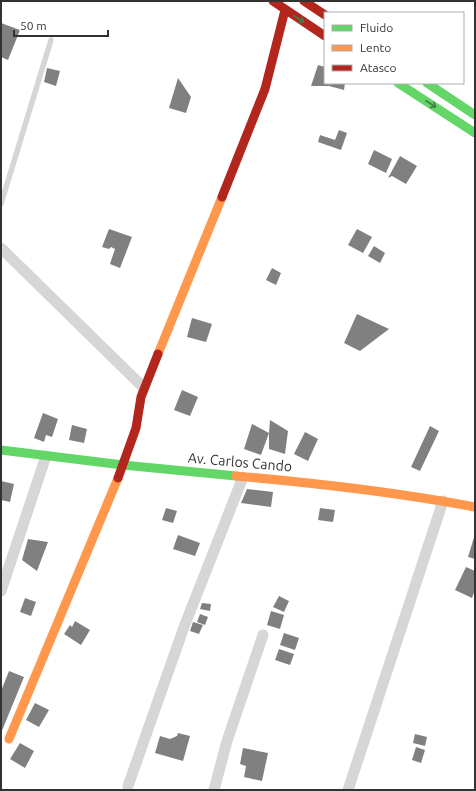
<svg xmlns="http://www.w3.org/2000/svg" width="476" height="791" font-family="Ubuntu,sans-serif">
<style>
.building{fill:#808080}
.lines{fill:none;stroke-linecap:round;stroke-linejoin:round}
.lane{stroke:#d6d6d6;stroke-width:5.5}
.street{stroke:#d6d6d6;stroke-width:11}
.fast{stroke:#63d668;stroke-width:9}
.slow{stroke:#ff974d;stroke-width:9}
.jam{stroke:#b3261e;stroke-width:9}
.oneway{stroke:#487c4a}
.labels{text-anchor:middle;stroke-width:4;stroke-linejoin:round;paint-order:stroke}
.street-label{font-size:14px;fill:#323232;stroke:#fff}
</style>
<rect width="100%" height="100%" fill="#fff"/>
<path class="building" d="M1,23L20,30L8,60L1,57Z
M318,65L325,67V83H329V86H311Z
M47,68L60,71L56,86L44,82Z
M178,78L191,97L186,113L169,108Z
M330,83H345L344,90L329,86Z
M339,130L347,133L341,150L318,142L320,135L335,140Z
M374,150L392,159L386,173L368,164Z
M400,156L417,166L406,184L392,176L388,178Z
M109,229L132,237L120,268L110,264L115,249L111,247L109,249L102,247Z
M357,229L372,237L363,253L348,245Z
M374,246L385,253L380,263L368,256Z
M272,268L281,273L276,285L266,280Z
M357,314L389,329L360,351L344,343Z
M192,318L212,324L206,342L187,337Z
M182,390L198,397L190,416L174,410Z
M43,413L58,419L52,437L46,435L44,442L34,438Z
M270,420L288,431L285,454L269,449V433L261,455L244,449L252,424L269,433Z
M72,425L87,429L84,443L69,440Z
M430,426L439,431L420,471L411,467Z
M305,432L318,439L308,461L294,454Z
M1,481L14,484L10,502L1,500Z
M247,489L273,492L271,507L241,503Z
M166,508L177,511L173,523L162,520Z
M320,508L335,510L333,522L318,520Z
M475,534V559L468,557Z
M178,535L200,543L195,556L173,549Z
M28,539L48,542L37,571L22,560Z
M466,567L475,571V590L472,598L455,590Z
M279,596L289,601L284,612L273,607Z
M25,598L36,602L31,616L20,612Z
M202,603L211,604L210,611L200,609Z
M271,611L284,615L280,629L267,625Z
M200,614L208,617L205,625L197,622Z
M75,621L90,630L81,645L64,634L70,625L72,627Z
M193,622L203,625L199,634L190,631Z
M284,633L299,638L295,650L280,645Z
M279,649L294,654L290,665L275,660Z
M9,671L24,677L1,733V691Z
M35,703L49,710L39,727L26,720Z
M178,733L190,736L183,761L155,753L160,736L170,739L177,736Z
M415,734L427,737L425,746L413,743Z
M20,743L34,751L25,768L10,759Z
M416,747L425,750L421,763L412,760Z
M243,748L268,753L262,781L244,777L246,766L240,764Z"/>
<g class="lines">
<path class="lane" d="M1,204L51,40"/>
<path class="street" d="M1,248L144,388
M1,591L46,456
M128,786L184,627L243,477
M214,790L227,741L263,635
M348,790L443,501"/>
<path class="fast" d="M398,83L475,133
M427,83L475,115
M1,450L123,465L236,476"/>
<path class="slow" d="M158,354L222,197
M236,476C316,483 396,492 475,507
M9,739L118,478"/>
<path class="jam" d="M273,1L325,36
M304,1L325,15
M222,197L265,89L285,10
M118,478L136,428L141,397L158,354"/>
</g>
<defs><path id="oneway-shaft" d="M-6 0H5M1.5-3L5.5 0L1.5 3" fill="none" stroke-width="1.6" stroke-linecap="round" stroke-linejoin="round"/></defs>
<g class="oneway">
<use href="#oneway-shaft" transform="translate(299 19) rotate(33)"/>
<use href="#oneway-shaft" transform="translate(431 104) rotate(33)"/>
</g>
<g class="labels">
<g class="street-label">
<text transform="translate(240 462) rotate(5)" y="5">Av. Carlos Cando</text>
</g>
</g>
<rect width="476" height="791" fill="none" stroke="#323232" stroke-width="4"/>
<rect x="324" y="12" width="140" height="72" fill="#ffffff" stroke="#adadad"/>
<rect x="332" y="25" width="20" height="6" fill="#63d668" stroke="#adadad"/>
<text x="360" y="32" font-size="12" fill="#323232">Fluido</text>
<rect x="332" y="45" width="20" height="6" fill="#ff974d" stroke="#adadad"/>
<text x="360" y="52" font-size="12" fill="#323232">Lento</text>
<rect x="332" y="65" width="20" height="6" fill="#b3261e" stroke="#adadad"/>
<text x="360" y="72" font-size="12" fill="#323232">Atasco</text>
<path d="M14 30v6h94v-6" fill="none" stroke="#323232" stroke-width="2"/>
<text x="20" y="30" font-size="12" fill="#323232" stroke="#ffffff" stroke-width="3" paint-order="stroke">50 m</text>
</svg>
